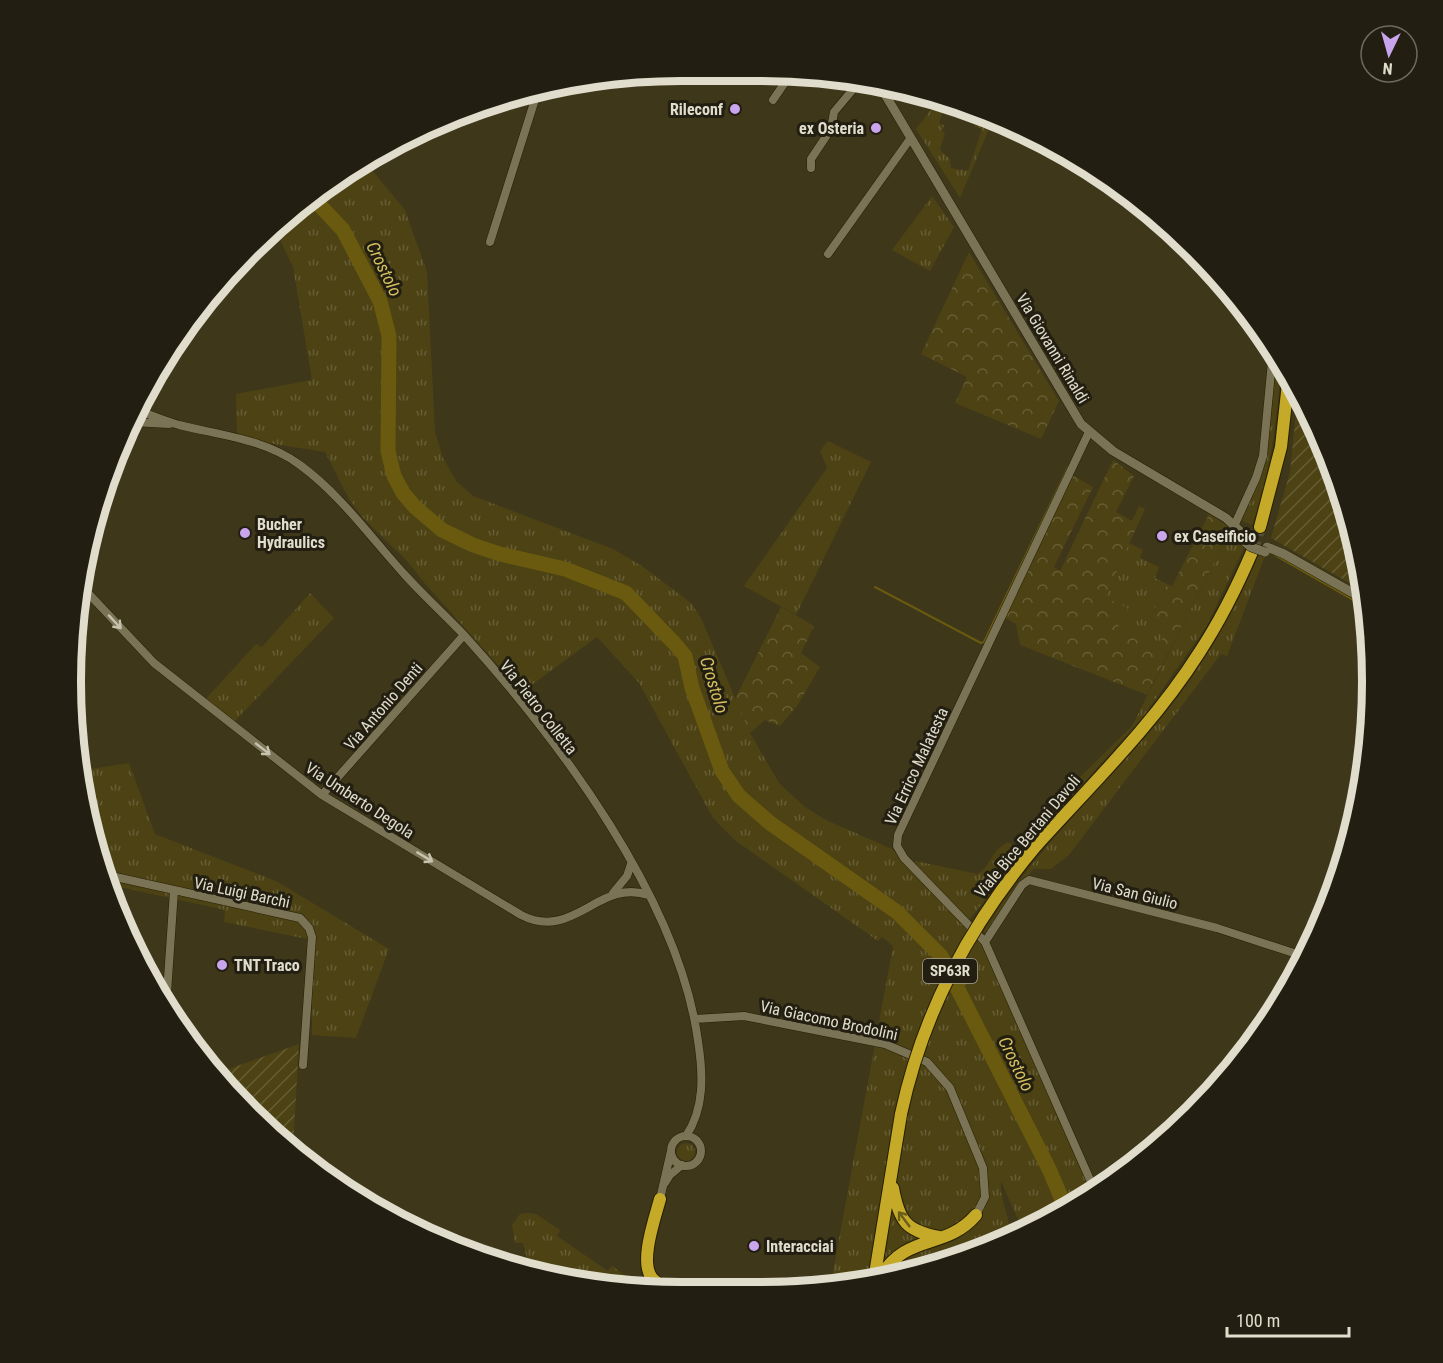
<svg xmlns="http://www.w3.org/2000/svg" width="1443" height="1363" font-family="'Roboto Condensed',sans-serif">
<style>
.grass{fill:url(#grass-tufts);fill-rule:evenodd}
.forest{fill:url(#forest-crowns)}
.garden{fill:url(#garden-furrows)}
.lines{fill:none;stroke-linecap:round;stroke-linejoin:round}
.stream{stroke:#695a0f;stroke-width:2}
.river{stroke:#695a0f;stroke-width:15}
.trunk-tunnel{stroke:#565035;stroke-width:12;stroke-dasharray:12 6;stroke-linecap:butt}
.minor-casing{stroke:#251e02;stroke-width:9}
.tertiary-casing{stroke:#251e02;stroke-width:10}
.trunk-casing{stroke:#251e02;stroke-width:14}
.minor{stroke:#7a7355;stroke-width:8}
.tertiary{stroke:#7a7355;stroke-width:9}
.trunk{stroke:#c4aa28;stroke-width:12}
.tertiary-bridge-casing{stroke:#251e02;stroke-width:10;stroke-linecap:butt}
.trunk-bridge-casing{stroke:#251e02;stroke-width:14;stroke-linecap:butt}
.tertiary-bridge{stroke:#7a7355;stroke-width:9}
.trunk-bridge{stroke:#c4aa28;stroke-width:12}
.oneway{stroke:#c6c2ae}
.oneway2{stroke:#6b5e1c}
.poi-dot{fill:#c9a5ee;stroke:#221f12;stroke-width:2}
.labels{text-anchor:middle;stroke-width:6;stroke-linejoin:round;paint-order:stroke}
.shield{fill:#221f12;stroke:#a7a494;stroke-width:1.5}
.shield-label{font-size:15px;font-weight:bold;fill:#e0ddcc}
.poi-label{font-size:16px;font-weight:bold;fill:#e0ddcc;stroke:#221f12;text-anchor:start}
.street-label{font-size:16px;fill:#e0ddcc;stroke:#221f12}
.water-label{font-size:18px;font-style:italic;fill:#d6c05e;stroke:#221f12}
.rim{fill:none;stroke:#e0ddcc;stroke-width:8}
</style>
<defs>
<pattern id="grass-tufts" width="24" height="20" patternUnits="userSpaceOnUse" patternTransform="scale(1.5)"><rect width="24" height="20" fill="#4c4214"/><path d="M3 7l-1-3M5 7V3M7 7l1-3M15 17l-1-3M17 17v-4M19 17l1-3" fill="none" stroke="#665d35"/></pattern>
<pattern id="forest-crowns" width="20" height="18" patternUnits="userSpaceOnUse" patternTransform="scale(1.5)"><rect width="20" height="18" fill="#4c4214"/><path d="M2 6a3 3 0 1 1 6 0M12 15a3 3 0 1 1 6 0" fill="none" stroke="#665d35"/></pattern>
<pattern id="garden-furrows" width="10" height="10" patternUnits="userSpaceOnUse" patternTransform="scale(1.5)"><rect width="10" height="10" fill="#4c4214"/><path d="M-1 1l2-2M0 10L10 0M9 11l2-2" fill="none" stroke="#665d35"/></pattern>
</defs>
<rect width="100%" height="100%" fill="#3e371a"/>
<path class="grass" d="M939,99L993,119L960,198L916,129ZM946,103L978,115L975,126L982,129L968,171L951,168L950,159L940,150L945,133L942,131L944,125L939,123Z
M367,164L405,210L427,272L435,432L443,458L457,482L473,496L613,549L642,566L691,603L701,618L750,733L779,783L805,807L826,820L892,849L982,941L1093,1192L1067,1211L1023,1231L1001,1181C999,1201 1011,1217 1010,1236L958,1260L830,1288L893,946L882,937L878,941L736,841L713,818L639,683L597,637L522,692L421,579C405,554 379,537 360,514C346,497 336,472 325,452L237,438L236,394L312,380L293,267L275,229L310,197Z
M932,196L954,227L930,271L892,250Z
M1276,356L1281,363C1277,419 1271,473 1252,525L1242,521L1262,467L1268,441Z
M828,441L871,462L796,615L744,586L827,468L820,451Z
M1230,531L1244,548L1206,627L1143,717L1033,839L969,920L915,867V861L978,874C993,864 989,852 1008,842L1018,850L1026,841L1021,835L1132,726Z
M1129,543L1143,550L1140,558L1159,567L1155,578L1167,584L1150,618L1168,627L1157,651L1116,630L1104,597Z
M1259,554L1265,556L1227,656L1221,654L1069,855L1051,869H1034L1022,882L985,933L984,931C1035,848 1106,786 1167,711C1205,663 1235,610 1259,554Z
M310,593L334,618L232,724L203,702L256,644L262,647Z
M129,763L155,834L276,881L389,949L356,1038L312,1035V940L224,922L225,910L106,884L78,771Z
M677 1152a9 9 0 1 1 18 0a9 9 0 1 1-18 0Z
M528,1213L536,1214L560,1230L557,1236L608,1271L612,1266L644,1289L612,1286L589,1275L585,1282L565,1273L551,1277L521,1268L529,1266L523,1243H515L512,1225L520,1214Z"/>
<path class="forest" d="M969,252L1059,401L1041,439L955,403L967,377L921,354Z
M1113,460L1134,476L1116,512L1132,521L1139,506L1145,509L1105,597L1128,608L1116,630L1157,650L1168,627L1150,618L1167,584L1172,586L1209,514L1227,525L1230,531L1147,695L1020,645L1016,624L1001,616L1072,475L1093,487L1054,567L1060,571Z
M781,607L814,626L801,653L820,667L797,706L780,726L765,720L750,733L735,699Z"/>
<path class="garden" d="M1298,393L1340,485L1365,592L1271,538L1290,472Z
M299,1044L293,1147L222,1085L215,1074Z"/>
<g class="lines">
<path class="stream" d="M1271,553L1367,608
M875,587L981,643L984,642L1068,467"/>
<path class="river" d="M311,196L343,230L380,301L389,336L388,451L394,476L403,493L415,507L442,530L473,545L500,554L565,569L626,593L675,644L685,656L692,688L722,771L739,796L770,823L897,912L941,956L1049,1169L1067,1211"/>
<path class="trunk-tunnel" d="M1252,552L1260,527"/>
<g class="minor-casing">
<path id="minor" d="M773,100L792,72
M811,168V159L831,129L834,112L860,81
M490,242L538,90
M828,254L910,139
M137,410C151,415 165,421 179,425C219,435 266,439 300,465C341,495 371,538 405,575C424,596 445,615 464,635C558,739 679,899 698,1041C703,1073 705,1108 686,1136
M132,422L169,424
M1089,432L898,835L897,846L904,858L985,942L1095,1191
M1235,524L1256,478L1263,456L1273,351
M82,576L88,593L154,663L322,795L521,915C573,942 599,878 648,895
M322,795L464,635
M102,874L300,918L309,928L312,937L303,1065
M613,893L627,876L631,864
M985,942L1022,885L1029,880L1217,928L1306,957
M166,1007L174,891
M695,1019L744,1016L885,1044L927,1062L950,1088L983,1168L985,1197L976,1215
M671 1151a15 15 0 1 1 30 0a15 15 0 1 1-30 0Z
M665,1183L670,1175L682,1165
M660,1199L671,1151"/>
</g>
<g class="tertiary-casing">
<path id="tertiary" d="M876,84L883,91L1081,424L1113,451L1226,518L1241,532
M1267,547L1284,554L1367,601"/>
</g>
<g class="trunk-casing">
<path id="trunk" d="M1260,527L1281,447L1289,374
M1036,846C1092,784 1154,724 1199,653C1220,621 1237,587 1252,552
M893,1188C899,1221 906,1231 939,1237
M660,1199C655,1218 639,1262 652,1278C657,1284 666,1288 672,1292
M880,1278C906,1232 945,1251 976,1215
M874,1280L901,1114"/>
</g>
<use href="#minor" class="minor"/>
<use href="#tertiary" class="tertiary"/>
<use href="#trunk" class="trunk"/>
<g class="tertiary-bridge-casing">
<path id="tertiary-bridge" d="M1238,536L1251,547L1265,552"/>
</g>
<g class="trunk-bridge-casing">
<path id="trunk-bridge" d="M901,1114C923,1012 969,926 1036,846"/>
</g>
<use href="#tertiary-bridge" class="tertiary-bridge"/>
<use href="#trunk-bridge" class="trunk-bridge"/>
</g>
<defs><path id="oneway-shaft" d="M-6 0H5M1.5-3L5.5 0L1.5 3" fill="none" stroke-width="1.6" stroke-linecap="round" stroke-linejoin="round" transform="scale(1.5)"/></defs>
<g class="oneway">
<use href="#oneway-shaft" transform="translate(115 622) rotate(47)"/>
<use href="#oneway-shaft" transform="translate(263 749) rotate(38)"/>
<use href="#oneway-shaft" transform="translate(425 857) rotate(31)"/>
</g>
<use class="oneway2" href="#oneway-shaft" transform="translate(904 1219) rotate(-127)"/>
<g class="poi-dot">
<circle cx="735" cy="109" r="6"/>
<circle cx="876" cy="128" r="6"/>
<circle cx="245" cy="533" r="6"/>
<circle cx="1162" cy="536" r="6"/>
<circle cx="222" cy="965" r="6"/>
<circle cx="754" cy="1246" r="6"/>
</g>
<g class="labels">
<rect class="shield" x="923" y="959" width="54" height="24" rx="4.5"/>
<g class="shield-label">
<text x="950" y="976">SP63R</text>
</g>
<g class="poi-label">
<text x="723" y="115" text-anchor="end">Rileconf</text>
<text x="864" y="134" text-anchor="end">ex Osteria</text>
<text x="257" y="530">Bucher<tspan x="257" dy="18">Hydraulics</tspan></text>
<text x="1174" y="542">ex Caseificio</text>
<text x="234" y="971">TNT Traco</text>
<text x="766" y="1252">Interacciai</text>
</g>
<g class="street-label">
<text transform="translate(1053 348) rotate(59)" y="6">Via Giovanni Rinaldi</text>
<text transform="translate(383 706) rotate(-49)" y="6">Via Antonio Denti</text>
<text transform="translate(539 707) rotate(52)" y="6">Via Pietro Colletta</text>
<text transform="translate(916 766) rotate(-65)" y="6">Via Errico Malatesta</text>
<text transform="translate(360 800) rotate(33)" y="6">Via Umberto Degola</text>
<text transform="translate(1027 836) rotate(-50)" y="6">Viale Bice Bertani Davoli</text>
<text transform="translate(242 892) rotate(12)" y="6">Via Luigi Barchi</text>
<text transform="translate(1135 893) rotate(14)" y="6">Via San Giulio</text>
<text transform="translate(829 1020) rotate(12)" y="6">Via Giacomo Brodolini</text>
</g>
<g class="water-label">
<text transform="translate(384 269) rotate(64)" y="6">Crostolo</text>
<text transform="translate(714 685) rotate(73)" y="6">Crostolo</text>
<text transform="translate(1016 1064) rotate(64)" y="6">Crostolo</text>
</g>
</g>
<path d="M0 0H1443V1363H0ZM681 81H762A600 600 0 0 1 1362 681V682A600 600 0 0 1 762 1282H681A600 600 0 0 1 81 682V681A600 600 0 0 1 681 81Z" fill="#221f12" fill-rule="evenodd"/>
<path class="rim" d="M681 81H762A600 600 0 0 1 1362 681V682A600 600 0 0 1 762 1282H681A600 600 0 0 1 81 682V681A600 600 0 0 1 681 81Z"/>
<g transform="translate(1389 54) rotate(185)"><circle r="28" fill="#221f12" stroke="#6e6b5c" stroke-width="1.5"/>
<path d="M0-4.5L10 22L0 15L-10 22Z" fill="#c9a5ee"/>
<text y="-9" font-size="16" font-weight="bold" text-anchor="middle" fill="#e0ddcc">N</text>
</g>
<path d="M1227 1327v9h122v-9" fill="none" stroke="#e0ddcc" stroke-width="3"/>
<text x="1236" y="1327" font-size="18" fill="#e0ddcc" stroke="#221f12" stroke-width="4.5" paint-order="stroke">100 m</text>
</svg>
